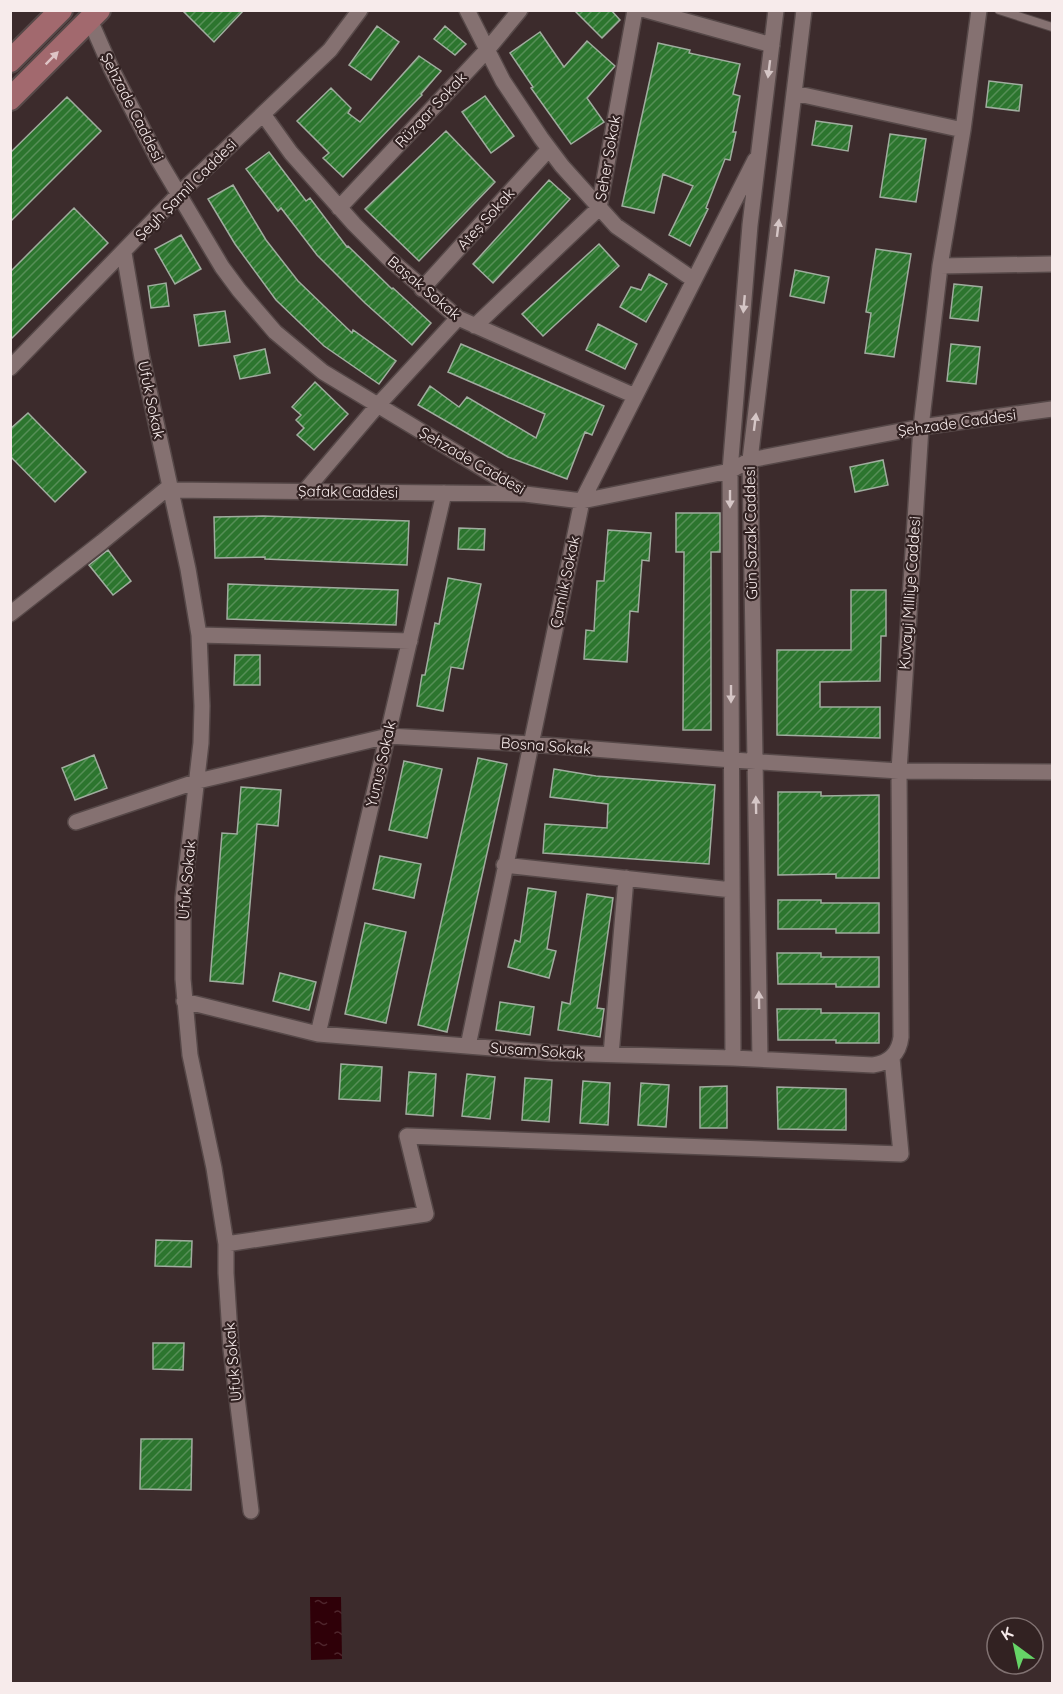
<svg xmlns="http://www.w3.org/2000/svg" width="1063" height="1694" font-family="Quicksand,sans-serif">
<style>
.water{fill:url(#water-ripples)}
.building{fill:url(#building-hatch);stroke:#a0ad9f;stroke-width:1.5}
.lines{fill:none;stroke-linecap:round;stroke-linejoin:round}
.lane-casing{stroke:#564848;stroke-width:10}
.street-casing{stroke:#564848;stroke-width:18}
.secondary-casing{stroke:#564848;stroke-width:26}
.lane{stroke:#857171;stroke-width:8}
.street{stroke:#857171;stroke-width:15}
.secondary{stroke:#a2696e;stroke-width:22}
.oneway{fill:#dec4c6}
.oneway2{fill:#d5c6c6}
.labels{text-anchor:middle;stroke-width:4.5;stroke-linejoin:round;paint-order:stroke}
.street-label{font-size:15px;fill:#f7ebeb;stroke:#322222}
</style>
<defs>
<pattern id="water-ripples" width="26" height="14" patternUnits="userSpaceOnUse" patternTransform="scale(1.5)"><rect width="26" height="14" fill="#2f0008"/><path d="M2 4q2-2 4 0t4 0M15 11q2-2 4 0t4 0" fill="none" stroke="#4e252c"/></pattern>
<pattern id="building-hatch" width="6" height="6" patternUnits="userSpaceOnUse" patternTransform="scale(1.5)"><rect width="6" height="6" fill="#2c752e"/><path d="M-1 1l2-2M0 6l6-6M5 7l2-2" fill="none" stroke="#568f57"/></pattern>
</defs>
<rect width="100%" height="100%" fill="#3c2b2c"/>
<path class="water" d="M310,1597H341L342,1659L311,1660Z"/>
<path class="building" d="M182,10H244L214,42Z
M574,10H611L620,20L602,38Z
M377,26L399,42L371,80L349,65Z
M445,26L466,44L455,55L434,39Z
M540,32L564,67L587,41L615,66L587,98L604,122L571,144L531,88L533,87L510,53Z
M658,43L690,50L689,53L740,64L733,94L740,96L733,132H736L730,160L725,159L706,208L708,209L690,246L669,235L693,186L663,174L654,213L622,206Z
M419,56L441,71L421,94L422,95L343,177L323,158L329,153L297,121L331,88L351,108L348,113L360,122Z
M989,81L1022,85L1019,111L986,107Z
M485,96L514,136L491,153L462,112Z
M67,97L101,131L10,222V153Z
M816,121L852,126L848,151L812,145Z
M446,131L495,182L419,261L365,209Z
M890,134L926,139L916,202L880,197Z
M269,152L306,201L310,198L347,247L348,246L392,289L393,288L431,323L412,345L365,303L317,255L281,208L278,211L246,169Z
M549,180L570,199L493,283L473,264Z
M233,185L266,240L298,281L352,333L353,330L396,361L379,384L324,346L276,300L235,244L208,199Z
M74,208L108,243L10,340V272Z
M181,235L201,269L175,284L155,249Z
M599,244L619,266L543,336L522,314Z
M876,249L911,254L894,357L865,353L871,313L866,312Z
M795,270L829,277L824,303L790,296Z
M649,274L667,284L646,322L620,307L631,287L641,290Z
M166,283L169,306L151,308L148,286Z
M954,284L982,287L978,321L950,318Z
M225,311L230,342L199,346L194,315Z
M598,324L637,344L625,369L586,350Z
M461,344L604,406L592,435L585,432L567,479L508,457L418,405L430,386L459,407L467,397L536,438L545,414L448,372Z
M951,344L980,347L976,384L947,381Z
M265,349L270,373L240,379L234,356Z
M315,382L348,414L314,450L297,435L304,428L296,420L301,415L292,407Z
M28,413L86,472L55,502L10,456V429Z
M883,460L888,485L855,492L850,467Z
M676,513H720V552H711V730H683L684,552H676Z
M263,516L409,521L407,565L265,559V557L215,558L214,517Z
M459,528L485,529L484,550L458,549Z
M608,530L651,533L649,561L642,560L638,612L630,611L627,662L584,659L586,630L594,631L597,581H604Z
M108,550L131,581L113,595L89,565Z
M448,578L481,584L463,669L451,667L443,711L417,706L422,675H425L435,623L439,624Z
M228,584L398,590L396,625L227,619Z
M851,590H886V636H881L880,681L820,682V707H880V738L777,735V650H851Z
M235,655H260V685H234Z
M94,755L107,788L75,800L62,768Z
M478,758L507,764L447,1032L418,1025Z
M404,761L442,769L427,838L389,830Z
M554,769L596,776L715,785L709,864L543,853L545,824L607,828L608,804L550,797Z
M241,787L281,790L278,826L257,824L243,984L210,981L222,833L237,834Z
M778,792H821V796L879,795V878H836V874L778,875Z
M380,856L421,864L414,898L373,889Z
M528,888L556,892L547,949L556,951L549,978L508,967L515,940L520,942Z
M587,894L613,898L597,1008L604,1009L600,1037L558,1030L562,1002L570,1004Z
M778,900H821V903H879V933H836V929H778Z
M365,923L406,932L386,1023L345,1014Z
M777,953H821V957H879V987H836V984H778Z
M280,973L316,982L309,1010L273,1001Z
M500,1002L534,1007L530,1035L496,1030Z
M777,1009H821V1013H879V1043H836V1040H778Z
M341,1064L382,1067L380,1101L339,1099Z
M409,1072L436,1074L433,1116L406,1114Z
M467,1074L495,1077L490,1119L462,1116Z
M525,1078L552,1080L549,1122L522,1120Z
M583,1081L610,1083L608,1125L580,1123Z
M641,1083L669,1085L666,1127L638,1125Z
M727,1086V1128H700V1087Z
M777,1087L846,1089V1130L778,1129Z
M156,1240L192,1241L191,1267L155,1266Z
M153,1343H184L183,1370L153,1369Z
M141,1439H192L191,1490L140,1489Z"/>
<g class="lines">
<g class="lane-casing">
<path id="lane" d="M999,10L1052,27"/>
</g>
<g class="street-casing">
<path id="street" d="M467,10L503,81L541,138L562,166L616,226L694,280
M646,10L772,45
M90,20L111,68L159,161L222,267L239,290L275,332L323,372L525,494L582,501L730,471L750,460L921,427L1052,409
M794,93L963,130
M263,114L291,153L354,224L387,257L458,318L635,396
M339,208L487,50L520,10
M124,253L142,358L188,569L199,635L202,706L201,743L183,898V979L190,1055L214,1168L226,1244V1273L231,1349L251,1511
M940,266L1052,264
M422,289L549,149
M475,326L599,208L635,10
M10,368L179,194L330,50L360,10
M171,490L525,494
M304,492L378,405L458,318
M10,614L102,542L170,486
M199,635L410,641
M76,822L198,781L388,736L531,744L732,760L899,771L1052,772
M504,865L732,890
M184,1001L318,1034L552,1053L733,1058L873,1065C889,1063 899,1054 901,1037L899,771L921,427L940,266L963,130L979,10
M318,1034L444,493
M468,1046L582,501L755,160
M611,1055L626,878
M733,1058L730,471L750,225L776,10
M760,1059L750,460L804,10
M226,1244L426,1214L407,1136L901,1154L892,1058"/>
</g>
<g class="secondary-casing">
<path id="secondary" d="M10,61L61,10
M10,99L99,10"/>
</g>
<use href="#lane" class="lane"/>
<use href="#street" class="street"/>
<use href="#secondary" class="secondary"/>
</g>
<defs><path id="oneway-solid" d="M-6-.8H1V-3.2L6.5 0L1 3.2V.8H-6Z" transform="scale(1.5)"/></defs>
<use class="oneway" href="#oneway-solid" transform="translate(52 58) rotate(-45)"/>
<g class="oneway2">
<use href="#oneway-solid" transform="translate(769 69) rotate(97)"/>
<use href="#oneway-solid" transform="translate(778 228) rotate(-83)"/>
<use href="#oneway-solid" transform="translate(744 304) rotate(95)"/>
<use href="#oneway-solid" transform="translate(755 422) rotate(-83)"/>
<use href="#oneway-solid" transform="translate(730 499) rotate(90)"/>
<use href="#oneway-solid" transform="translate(731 694) rotate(90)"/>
<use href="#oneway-solid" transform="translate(756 805) rotate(-91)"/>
<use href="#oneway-solid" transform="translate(759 1000) rotate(-91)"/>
</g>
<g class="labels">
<g class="street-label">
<text transform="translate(132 107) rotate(63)" y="5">Şehzade Caddesi</text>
<text transform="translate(431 110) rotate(-47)" y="5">Rüzgar Sokak</text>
<text transform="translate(608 158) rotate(-80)" y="5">Seher Sokak</text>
<text transform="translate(186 190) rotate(-45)" y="5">Şeyh Şamil Caddesi</text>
<text transform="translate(486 219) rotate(-48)" y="5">Ateş Sokak</text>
<text transform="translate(424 288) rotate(40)" y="5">Başak Sokak</text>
<text transform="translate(151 400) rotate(78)" y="5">Ufuk Sokak</text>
<text transform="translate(957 423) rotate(-8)" y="5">Şehzade Caddesi</text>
<text transform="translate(472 461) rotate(30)" y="5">Şehzade Caddesi</text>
<text transform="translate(348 492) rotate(1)" y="5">Şafak Caddesi</text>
<text transform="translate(751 533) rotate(-91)" y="5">Gün Sazak Caddesi</text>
<text transform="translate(565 582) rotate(-78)" y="5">Çamlık Sokak</text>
<text transform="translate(910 593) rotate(-86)" y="5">Kuvayi Milliye Caddesi</text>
<text transform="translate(546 746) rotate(4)" y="5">Bosna Sokak</text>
<text transform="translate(381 764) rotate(-77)" y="5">Yunus Sokak</text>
<text transform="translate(187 880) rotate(-85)" y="5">Ufuk Sokak</text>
<text transform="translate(537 1051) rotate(4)" y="5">Susam Sokak</text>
<text transform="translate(233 1362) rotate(-95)" y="5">Ufuk Sokak</text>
</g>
</g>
<rect width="1063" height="1694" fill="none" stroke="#f7ebeb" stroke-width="24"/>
<g transform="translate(1015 1646) rotate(327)"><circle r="28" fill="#322222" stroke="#817272" stroke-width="1.5"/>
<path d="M0-4.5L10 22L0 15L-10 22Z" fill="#66d467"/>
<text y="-9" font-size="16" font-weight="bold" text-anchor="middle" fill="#f7ebeb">K</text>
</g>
</svg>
